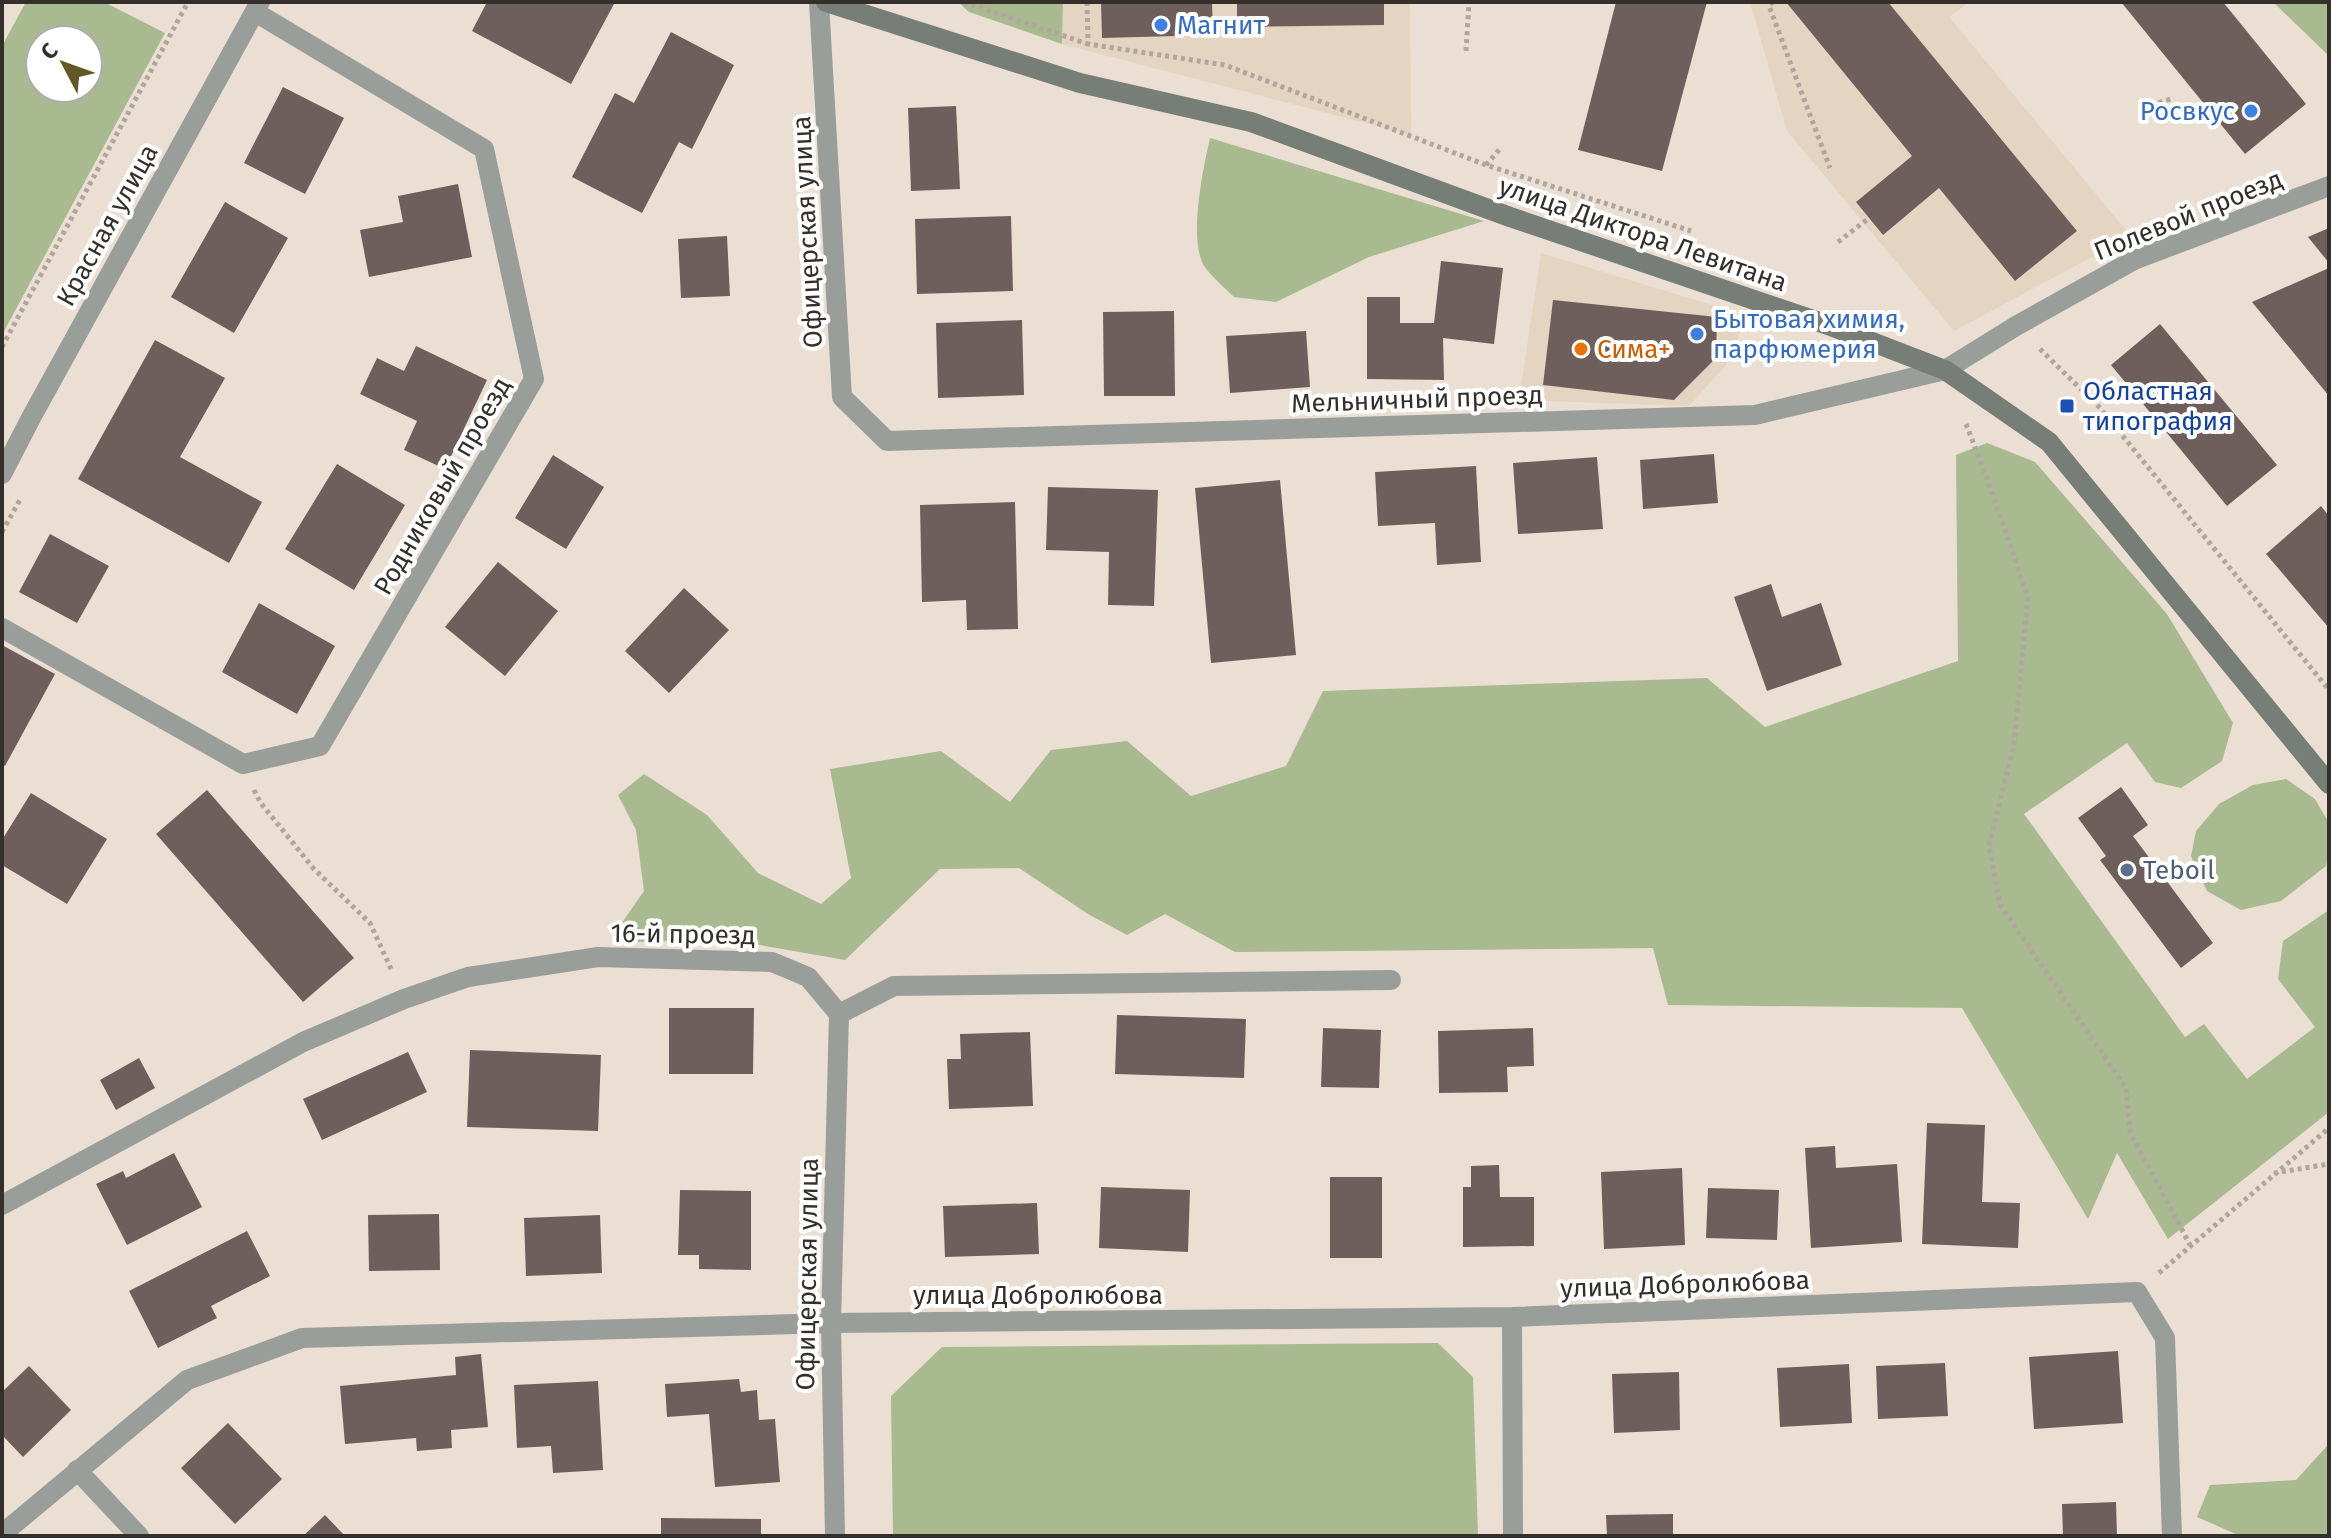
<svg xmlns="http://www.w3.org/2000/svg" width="2331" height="1538" font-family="'Fira Sans',sans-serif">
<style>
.built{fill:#e4d4c2}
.green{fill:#a9b990;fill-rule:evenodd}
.building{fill:#6f5f5c}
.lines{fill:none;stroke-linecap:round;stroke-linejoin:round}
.path{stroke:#b0a69d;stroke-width:5;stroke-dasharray:4 4;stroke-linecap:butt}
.street{stroke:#999e9a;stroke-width:20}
.secondary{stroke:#767e77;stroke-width:20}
.shop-dot{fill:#3f7fe0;stroke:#fff;stroke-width:3}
.food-dot{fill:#e8710a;stroke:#fff;stroke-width:3}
.transit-dot{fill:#1a4fb4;stroke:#fff;stroke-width:3}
.service-dot{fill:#5c6f8a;stroke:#fff;stroke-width:3}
.labels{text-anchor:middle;stroke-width:8;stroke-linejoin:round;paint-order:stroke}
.shop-label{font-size:26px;fill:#366cbe;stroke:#fff;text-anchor:start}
.street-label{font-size:26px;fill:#342f2b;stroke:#fff}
.food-label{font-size:26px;fill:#c56008;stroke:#fff;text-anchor:start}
.transit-label{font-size:26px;fill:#164399;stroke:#fff;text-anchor:start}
.service-label{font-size:26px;fill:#4e5e75;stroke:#fff;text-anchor:start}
</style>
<rect width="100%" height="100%" fill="#ebdfd3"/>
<path class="built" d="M1063,2H1410L1411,135L1062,44Z
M1755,2H1969L1949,17L2131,236L1954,331L1787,131L1751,5Z
M1541,253L1748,316L1726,365L1689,406L1519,400Z"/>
<path class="green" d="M26,2H104L165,33L2,335V46ZM88,40V88H40V40Z
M958,2H1063L1062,44L969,12Z
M2273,2H2329V56Z
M1210,138L1484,221L1369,257L1276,302L1234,297C1224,287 1210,276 1203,264C1189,236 1203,169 1210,138Z
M1987,443L2035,462L2167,614L2233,723L2222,761L2181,788L2155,782L2127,743L2024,814L2185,1037L2204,1024L2247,1079L2315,1027L2278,979L2283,941L2329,910V1112L2168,1239L2117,1153L2088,1219L1962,1008L1668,1005L1653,948L1235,952L1165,914L1127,935L1088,914L1019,868L940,869L845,960L725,939L637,942L619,927L644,891L636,830L618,795L644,774L707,815L758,873L821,904L851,878L830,769L941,751L1010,802L1051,750L1127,741L1191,796L1286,766L1323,691L1707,678L1765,727L1958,661L1956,455Z
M2286,779L2315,799L2329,823V851L2326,866L2281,901L2241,910L2207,891L2191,856L2196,831L2219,804L2253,785Z
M1438,1343L1473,1377L1478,1536H893L891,1396L942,1347Z
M2327,1446L2329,1536H2240L2197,1517L2210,1485L2296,1480Z"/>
<path class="building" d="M487,2H610L614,4L571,84L472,31Z
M1101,2H1212L1213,35L1102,38Z
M1237,2H1384V25L1237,27Z
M1616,2H1707L1662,171L1578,150Z
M1786,2H1888L2077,231L2015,281L1939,188L1883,235L1856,202L1912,156Z
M2121,2H2223L2306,104L2245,154Z
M671,32L734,65L692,149L679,142L642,213L572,177L615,93L634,103Z
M283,87L344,118L305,194L244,163Z
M956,106L960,189L911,191L908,108Z
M458,184L472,257L369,277L360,230L403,222L398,196Z
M225,202L288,238L234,333L171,297Z
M1011,216L1013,291L917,294L915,219Z
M2329,228V263L2308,237Z
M727,236L730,296L681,298L678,239Z
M1441,261L1503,268L1494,344L1443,338L1444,380L1367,379V297H1400V323H1434Z
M2329,268V396L2252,302Z
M1553,300L1717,317L1716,358L1674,400L1543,385Z
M1174,311L1175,396H1104L1103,312Z
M1022,320L1024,395L938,398L936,323Z
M2160,324L2277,465L2227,506L2111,365Z
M1306,331L1310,387L1230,393L1226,336Z
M155,340L225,378L180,457L262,502L229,563L78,479Z
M416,346L487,380L445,469L404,450L417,421L360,394L377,358L404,371Z
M1714,454L1718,503L1643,509L1640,460Z
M553,455L604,487L566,549L515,518Z
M1597,457L1603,529L1518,534L1513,463Z
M337,464L405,505L354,590L285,549Z
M1476,466L1481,562L1437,565L1435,523L1378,526L1375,472Z
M1280,480L1296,655L1211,663L1195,488Z
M1048,487L1158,490L1154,606L1108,605L1109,552L1046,550Z
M1015,502L1018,629L967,630L966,600L922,602L920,505Z
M2321,506L2329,516V628L2266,554Z
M50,534L109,566L77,623L19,592Z
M498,562L558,611L505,676L445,627Z
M1771,584L1782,617L1821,603L1842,665L1767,691L1734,597Z
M684,588L729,630L669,693L625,651Z
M259,603L335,646L297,714L222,672Z
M2,645L55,674L5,766L2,764Z
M2121,787L2148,825L2133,836L2213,943L2181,968L2100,860L2106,856L2078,818Z
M207,790L354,958L303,1002L156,834Z
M31,793L107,839L67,904L2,865V840Z
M669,1008H754L753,1074H669Z
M1117,1015L1246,1019L1244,1078L1115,1074Z
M1323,1028L1381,1030L1379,1088L1321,1087Z
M1533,1028L1534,1066L1507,1067L1508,1092L1439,1093L1438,1031Z
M1030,1032L1033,1106L949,1109L947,1059H961L960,1034Z
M470,1050L601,1055L598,1131L467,1127Z
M408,1052L427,1092L322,1140L303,1099Z
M139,1058L155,1088L116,1110L100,1080Z
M1927,1123L1985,1125L1982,1202L2020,1203L2018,1248L1922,1244Z
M1835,1146L1836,1168L1897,1164L1902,1242L1811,1248L1805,1148Z
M174,1153L202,1207L127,1245L96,1184L123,1171L126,1178Z
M1499,1165L1500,1197H1534V1246L1463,1247V1187H1471V1166Z
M1682,1168L1685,1245L1604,1249L1601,1172Z
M1330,1177H1382V1258H1330Z
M1101,1187L1190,1190L1188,1252L1099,1248Z
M1708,1188L1779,1190L1777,1240L1706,1238Z
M680,1190L751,1191V1270L699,1269V1255H678Z
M1037,1203L1039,1254L945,1257L943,1206Z
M439,1214L440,1270L369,1271L368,1215Z
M600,1215L602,1273L526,1276L524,1218Z
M247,1231L270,1276L211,1306L217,1318L158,1348L129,1291Z
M2118,1351L2123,1423L2034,1429L2029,1357Z
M481,1354L488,1427L451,1430L452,1448L417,1451L416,1438L345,1444L340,1386L456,1375L455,1357Z
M1945,1363L1948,1416L1878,1419L1876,1366Z
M1849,1364L1852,1423L1780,1427L1777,1368Z
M29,1366L71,1410L23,1457L2,1435V1392Z
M1679,1372L1680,1430L1614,1433L1612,1374Z
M739,1379L741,1392L757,1390L759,1420L775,1419L780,1482L715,1487L709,1414L667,1417L665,1384Z
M598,1381L603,1470L553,1473L551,1446L517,1448L514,1385Z
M228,1423L282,1479L235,1524L181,1468Z
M2116,1502L2117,1536H2063L2062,1504Z
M1673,1514V1536H1607L1606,1515Z
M325,1515L345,1536H303Z
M661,1518L761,1519V1536H661Z"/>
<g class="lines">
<path class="path" d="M964,2L1088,44
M1087,2L1088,44L1225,65L1486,165L1691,231
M1773,2L1769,6L1830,168
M1466,51L1469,2
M2151,105L2174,98
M1486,165L1500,149
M1838,242L1869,218
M2,347L188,2
M2040,349L2100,408L2329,690
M1966,424L1987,478L2028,598L2014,744L1989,846L2000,905L2126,1088L2130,1132L2190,1245
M2,532L21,498
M254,790L260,802L314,869L370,923L392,971
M2274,1173L2329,1164
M2159,1273L2329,1128"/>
<path class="street" d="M819,2L842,397L887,441L1755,415L1945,370L2016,326L2134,260L2329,186
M2,474L32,416L260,2
M2,628L243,764L320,746L534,379L484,149L255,12
M839,1014L894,986L1391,980
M2,1205L303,1042L404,999L468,977L598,957L772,962L808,977L839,1014
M1512,1317L1513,1536
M77,1470L139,1536
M2,1534L187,1380L302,1338L831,1323L1512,1317L2137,1292L2165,1338L2172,1536
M835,1536L831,1323L839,1014"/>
<path class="secondary" d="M826,2L1080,83L1251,122L1510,217L1828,325L1945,370L2049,442L2329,784"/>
</g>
<g class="shop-dot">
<circle cx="1161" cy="25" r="8"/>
<circle cx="2251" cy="111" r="8"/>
<circle cx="1697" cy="334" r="8"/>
</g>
<circle class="food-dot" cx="1581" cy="349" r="8"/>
<rect class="transit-dot" x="2059" y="398" width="16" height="16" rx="4"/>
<circle class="service-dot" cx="2127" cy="870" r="8"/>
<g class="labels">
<g class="shop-label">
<text x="1177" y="34">Магнит</text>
<text x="2235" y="120" text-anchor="end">Росвкус</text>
<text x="1713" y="328">Бытовая химия,<tspan x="1713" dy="30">парфюмерия</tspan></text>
</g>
<g class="street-label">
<text transform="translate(2188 215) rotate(-22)" y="9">Полевой проезд</text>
<text transform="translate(107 225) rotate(-61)" y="9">Красная улица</text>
<text transform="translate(807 232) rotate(-93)" y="9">Офицерская улица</text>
<text transform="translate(1643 234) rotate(19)" y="9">улица Диктора Левитана</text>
<text transform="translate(1417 399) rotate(-2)" y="9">Мельничный проезд</text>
<text transform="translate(442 486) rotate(-60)" y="9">Родниковый проезд</text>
<text transform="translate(683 934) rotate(1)" y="9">16-й проезд</text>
<text transform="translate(807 1274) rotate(-89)" y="9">Офицерская улица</text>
<text transform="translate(1685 1284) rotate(-2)" y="9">улица Добролюбова</text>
<text x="1038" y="1304">улица Добролюбова</text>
</g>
<g class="food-label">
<text x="1597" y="358">Сима+</text>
</g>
<g class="transit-label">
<text x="2083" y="400">Областная<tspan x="2083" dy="30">типография</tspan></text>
</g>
<g class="service-label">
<text x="2143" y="879">Teboil</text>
</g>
</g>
<rect width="2331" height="1538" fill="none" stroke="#342f2b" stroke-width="8"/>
<g transform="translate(64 64) rotate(311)"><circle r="38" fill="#ffffff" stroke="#aeacaa" stroke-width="2"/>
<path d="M0-6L14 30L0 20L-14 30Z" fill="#605925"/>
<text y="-12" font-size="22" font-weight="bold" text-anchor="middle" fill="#342f2b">С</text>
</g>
</svg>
